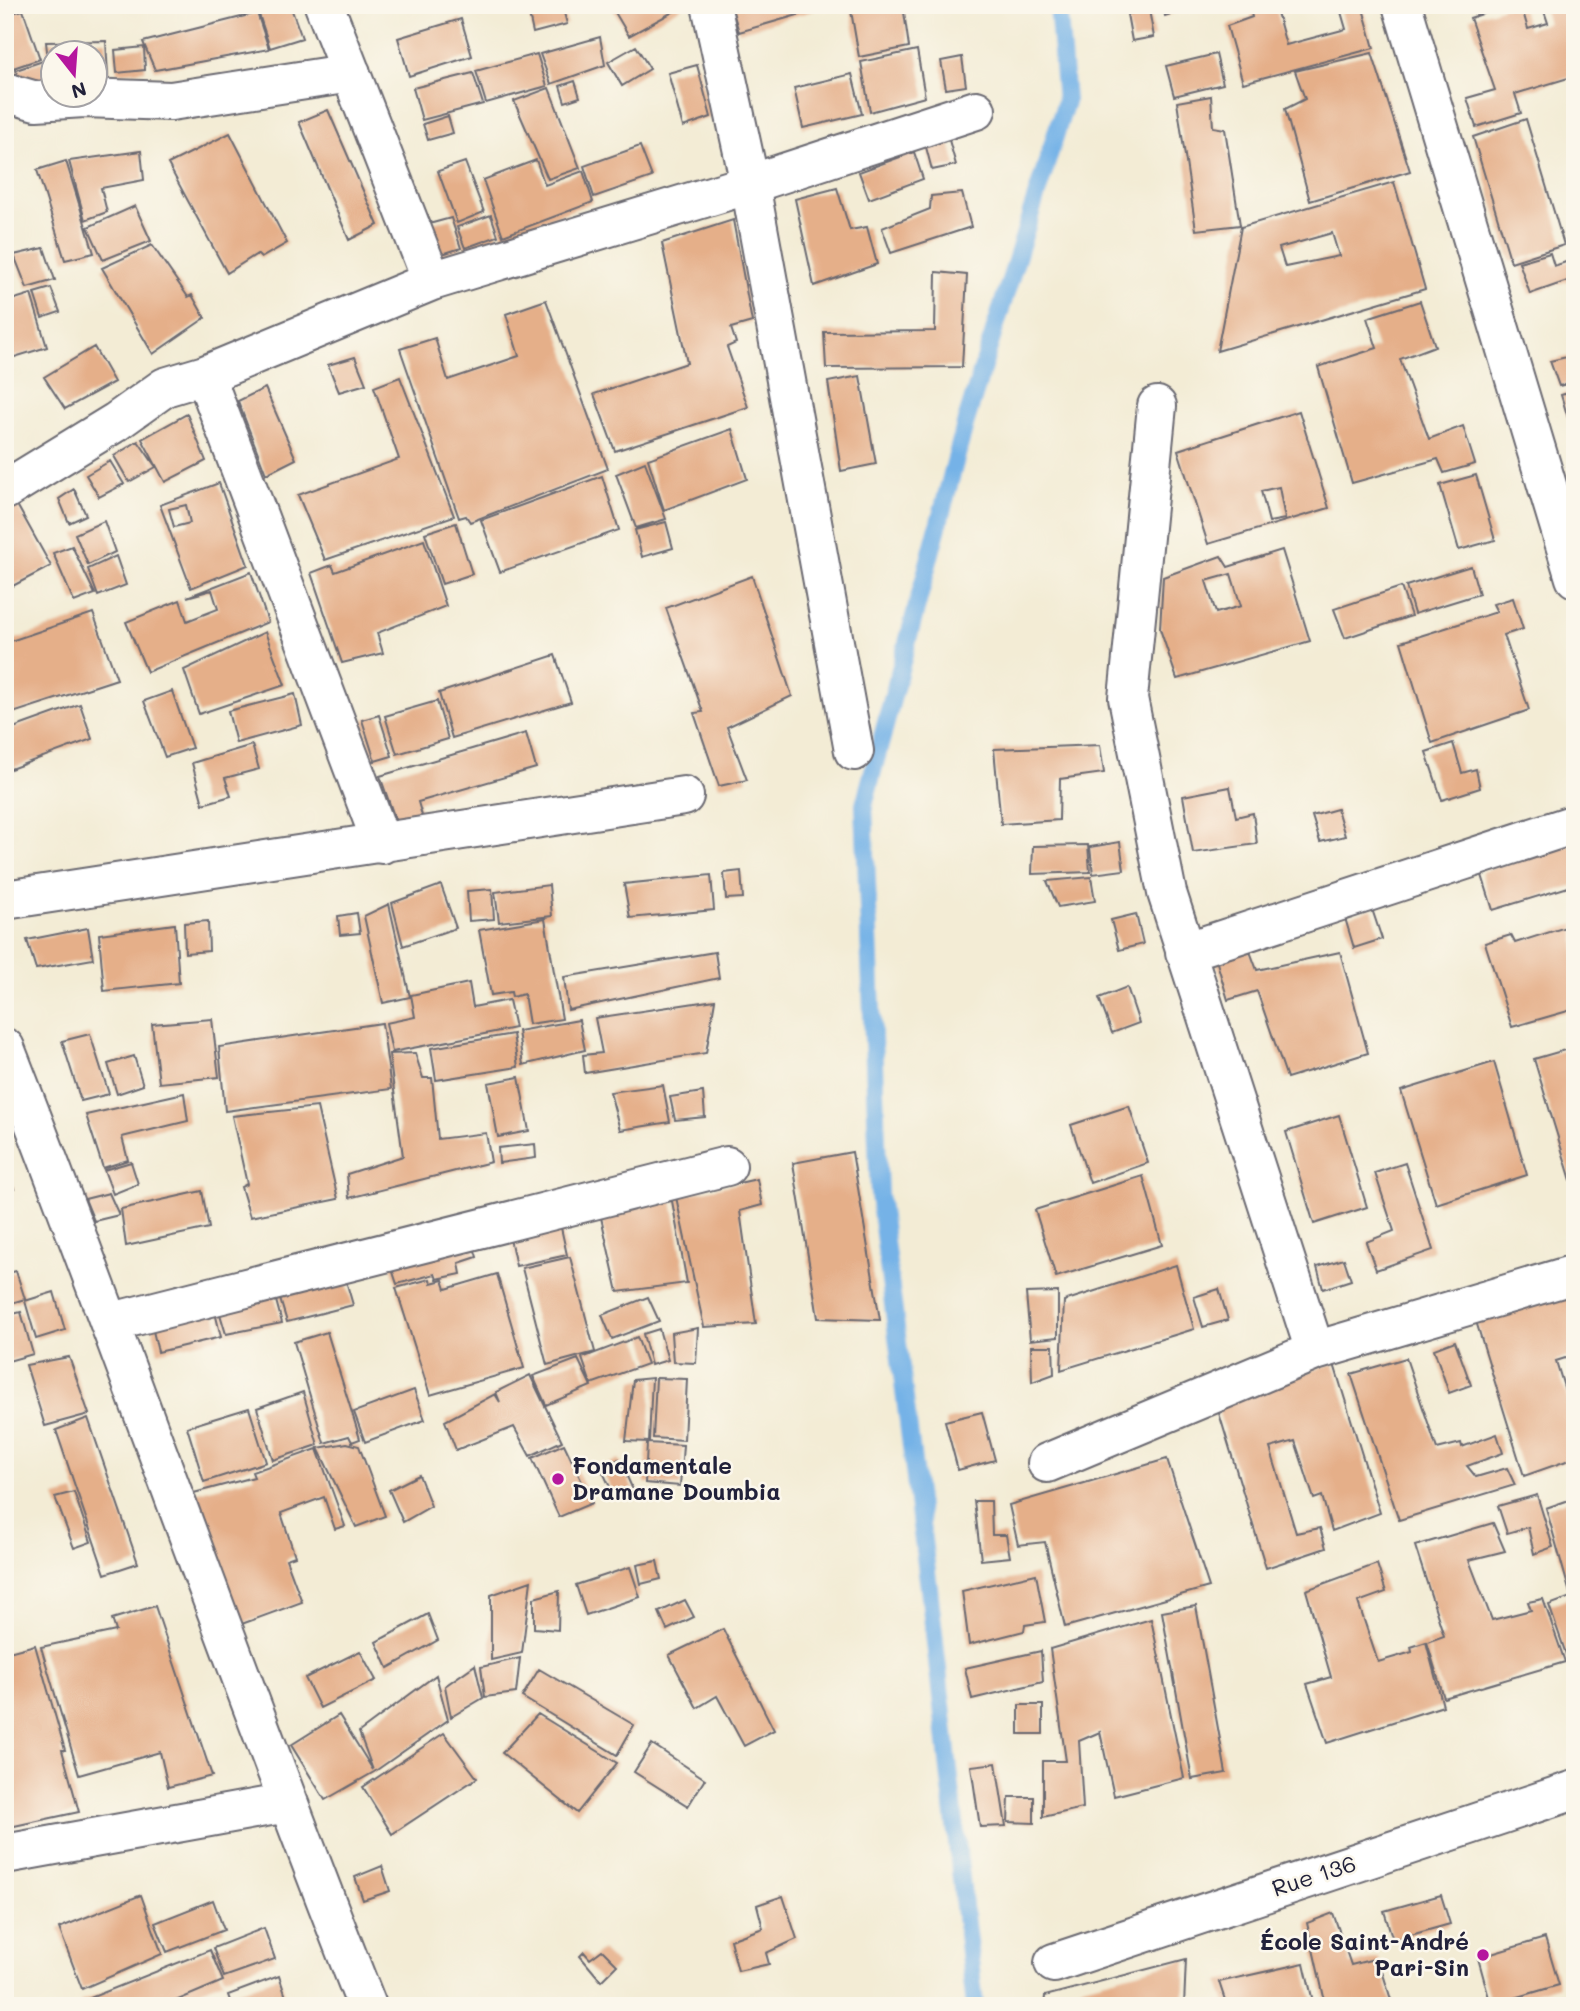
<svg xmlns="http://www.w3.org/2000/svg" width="1580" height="2011" font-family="Mali,sans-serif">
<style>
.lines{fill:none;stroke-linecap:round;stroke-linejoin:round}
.stream{stroke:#74b2e7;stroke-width:18}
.building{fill:#e5af89;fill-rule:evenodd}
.minor-casing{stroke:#6b6971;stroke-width:42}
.minor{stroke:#fff;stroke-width:38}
.poi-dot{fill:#b5179e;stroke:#fbf7ec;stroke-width:2.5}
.labels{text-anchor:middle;stroke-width:5;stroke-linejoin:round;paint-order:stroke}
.poi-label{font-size:23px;font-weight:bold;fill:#22223b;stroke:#fbf7ec;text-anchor:start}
.street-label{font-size:23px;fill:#22223b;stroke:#fbf7ec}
</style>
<rect width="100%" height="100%" fill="#fbf7ec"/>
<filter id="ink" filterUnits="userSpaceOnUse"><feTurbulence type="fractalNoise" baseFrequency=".0143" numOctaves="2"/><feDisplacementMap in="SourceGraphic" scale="14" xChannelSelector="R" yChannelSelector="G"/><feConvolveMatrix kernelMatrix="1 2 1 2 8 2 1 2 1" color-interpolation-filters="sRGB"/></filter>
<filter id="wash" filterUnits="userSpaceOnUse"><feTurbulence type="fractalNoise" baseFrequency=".00686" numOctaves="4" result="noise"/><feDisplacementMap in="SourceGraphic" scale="28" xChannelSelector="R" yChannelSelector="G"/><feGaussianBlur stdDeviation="1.57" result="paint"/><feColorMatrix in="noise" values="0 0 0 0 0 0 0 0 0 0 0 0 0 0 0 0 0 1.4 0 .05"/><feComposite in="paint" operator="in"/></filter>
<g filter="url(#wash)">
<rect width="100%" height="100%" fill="#f3ecd5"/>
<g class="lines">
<path class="stream" d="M975,2006L929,1588L879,1194L864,805L966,421L1066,101L1058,5"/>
</g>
<g id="blocks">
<path class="building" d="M256,5H290L302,38L270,48Z
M527,5H562L567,24L533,33Z
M621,5H681L682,7L629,36L613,9Z
M731,5H814L815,10L739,32Z
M850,5H903L909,47L859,57Z
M1163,5H1194L1195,6L1165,16Z
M1249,5H1275L1286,45L1346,29L1339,5H1362L1374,48L1243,83L1227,26L1252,17Z
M1510,5H1521L1528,29L1548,23L1542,5H1575V76L1515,94L1521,113L1476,127L1467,98L1495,90L1470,18Z
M23,10L40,59L10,69L5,58V15Z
M1149,10L1154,37L1132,41L1127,14Z
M257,13L269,49L155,70L143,42Z
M461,19L472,56L409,76L398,38Z
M600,37L605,65L551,84L540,54Z
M106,41L108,76H94V52H52V77H50L46,42Z
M636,46L650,69L622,86L608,62Z
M144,47L145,70L117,73L115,50Z
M917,50L925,97L870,112L861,62Z
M1372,53L1410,171L1310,201L1285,109L1305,99L1295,71Z
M537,54L547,86L486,103L476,71Z
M1216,54L1223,84L1174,96L1166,66Z
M962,57L966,86L946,89L941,61Z
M43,61L46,81L19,83L16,70Z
M697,65L711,117L683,127L668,73Z
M473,73L483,104L422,120L413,88Z
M852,74L862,114L803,128L794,88Z
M575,81L580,97L565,102L560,86Z
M549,88L580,168L548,179L514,101Z
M1211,96L1213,127L1225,129L1240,225L1196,230L1177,102Z
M328,110L378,225L349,240L299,122Z
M448,116L453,133L428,140L423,124Z
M1526,119L1564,245L1511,262L1473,137Z
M230,133L287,243L261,258L257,254L227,273L168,164Z
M949,140L956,165L932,170L926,147Z
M640,146L652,177L594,197L584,166Z
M141,151L144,180L101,188L107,212L85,220L69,161Z
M914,152L923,179L869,199L859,172Z
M536,160L545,185L583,171L593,202L503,236L483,180Z
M66,161L94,253L65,260L37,170Z
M465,162L484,212L457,223L438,171Z
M1394,182L1425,289L1217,351L1241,227ZM1332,233L1339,256L1285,267L1279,248Z
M837,188L850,230L867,227L877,264L814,286L795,199Z
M962,193L971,227L891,253L882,228L930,209L931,196Z
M135,206L151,241L103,260L88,227Z
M491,215L498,236L465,248L457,227Z
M451,218L461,248L439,255L429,224Z
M733,220L752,322L731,328L736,343L727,347L748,407L615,451L594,394L687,363L662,243Z
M152,245L188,297L192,295L205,318L153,354L102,268Z
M44,248L55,280L27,288L14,255Z
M1550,253L1554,266L1575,259V293L1570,280L1530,294L1519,262Z
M936,272L967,275L962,367L826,368L824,332L935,331Z
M51,288L60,312L42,318L34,293Z
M31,294L47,347L5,360V302Z
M546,300L608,469L470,522L466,516L459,518L400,349L435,338L448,380L519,356L506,314Z
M1420,301L1435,346L1400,359L1429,439L1463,426L1475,464L1444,473L1438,459L1352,483L1318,367L1377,348L1367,318Z
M94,347L114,382L65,409L44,377Z
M1575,355V382L1559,386L1550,361Z
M355,357L366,384L339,392L328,365Z
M860,376L876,464L841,471L828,382Z
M400,377L454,516L325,560L298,495L399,459L374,387Z
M265,388L296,459L266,474L238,401Z
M1575,391V438H1574L1561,395Z
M1299,411L1329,508L1208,544L1178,450ZM1279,487L1285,519L1269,522L1261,491Z
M187,414L206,461L165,482L142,439Z
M732,429L747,479L664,510L648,459Z
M138,441L156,467L129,482L114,456Z
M110,461L124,484L99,497L86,475Z
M645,462L666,519L636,528L616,474Z
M1476,475L1495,540L1459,550L1440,485Z
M602,476L619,530L500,572L481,520Z
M219,483L248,565L191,588L160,505ZM186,505L190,523L174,527L169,509Z
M74,489L86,515L69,523L59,499Z
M16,503L51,566L5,590V508Z
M104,521L115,552L88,565L75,534Z
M666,522L673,548L642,557L635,530Z
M456,523L472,574L442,584L425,533Z
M424,540L446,606L377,633L383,653L342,663L311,573L332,565L335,572Z
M72,546L95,594L74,602L53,553Z
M1282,550L1310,641L1177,679L1160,629L1163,577L1221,556L1228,567ZM1231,574L1241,606L1216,613L1206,581Z
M116,556L126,585L98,596L88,569Z
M1471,566L1479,594L1414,614L1406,586Z
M251,572L268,622L147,672L126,622L180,600L187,621L218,609L212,590L187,597Z
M752,576L792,696L727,727L747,780L719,786L694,713L703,712L666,608Z
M1401,587L1411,616L1345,638L1334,609Z
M1513,598L1523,629L1504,635L1529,710L1432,743L1401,642L1497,612L1493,604Z
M93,613L117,679L7,715L5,643Z
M265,632L285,685L199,714L184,670Z
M555,655L571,702L452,738L439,693Z
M172,691L192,748L165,757L144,701Z
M295,694L302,725L236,743L228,711Z
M437,701L448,739L397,754L385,716Z
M80,704L92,739L5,771V731Z
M379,715L392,756L375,761L362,720Z
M526,733L536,768L418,802L425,826L400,833L380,776Z
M1453,743L1462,773L1476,769L1480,788L1442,800L1426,752Z
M252,745L259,769L225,778L231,796L203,804L192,763Z
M1100,745L1104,773L1060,779L1059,820L1001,824L994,749Z
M1230,787L1236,817L1253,813L1257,844L1193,853L1183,796Z
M1337,809L1345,836L1320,842L1312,816Z
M1120,842L1124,870L1093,874L1090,847Z
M1575,843V885L1493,910L1481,872Z
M1088,845L1090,872L1032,874L1033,846Z
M741,871L743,898L726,899L724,873Z
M711,875L714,910L630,918L624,884Z
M1091,877L1095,901L1058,907L1047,881Z
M441,885L456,928L403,946L392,903Z
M549,885L552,916L499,922L495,892Z
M492,889L494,919L469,921L467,891Z
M389,904L410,997L383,1003L364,916Z
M1372,909L1382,939L1354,948L1345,918Z
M357,913L360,933L340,935L338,916Z
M1136,914L1143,944L1119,950L1111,920Z
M545,919L562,1019L529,1024L524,994L512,997L511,992L491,995L479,930Z
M208,921L209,951L185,953L184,923Z
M175,924L179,983L104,991L99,934Z
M1575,924V1009L1512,1027L1485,943L1511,935L1515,943Z
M88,928L93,959L36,969L27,940Z
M1245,938L1257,970L1340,952L1368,1053L1287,1078L1257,991L1228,1000L1213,949Z
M715,952L719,978L568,1010L564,977Z
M469,983L473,1007L509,1000L515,1028L392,1052L386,1023L415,1017L411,995Z
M1127,987L1139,1023L1112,1033L1099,998Z
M715,1000L706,1053L585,1073L583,1055L602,1053L595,1018Z
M212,1019L219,1077L159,1083L152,1024Z
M579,1020L585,1050L523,1065L518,1031Z
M382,1023L391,1089L225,1111L219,1047Z
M90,1034L109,1094L81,1101L62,1041Z
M513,1034L518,1067L436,1080L431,1048Z
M1575,1047V1190H1574L1534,1059Z
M415,1053L423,1078H432L438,1139L486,1133L491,1162L349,1198L347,1174L403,1156L389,1054Z
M134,1056L143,1085L117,1094L108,1064Z
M1494,1062L1527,1175L1436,1204L1401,1091Z
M519,1077L529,1131L498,1137L488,1083Z
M663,1085L670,1122L620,1130L610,1092Z
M703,1092L705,1117L675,1120L670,1097Z
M184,1093L188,1121L122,1137L128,1160L103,1168L86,1115Z
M1129,1106L1148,1163L1090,1183L1071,1125Z
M317,1107L338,1199L250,1217L241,1187L247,1184L232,1116Z
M1339,1115L1367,1207L1314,1224L1286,1132Z
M535,1144L536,1158L499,1163L498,1148Z
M852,1152L880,1320L818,1318L793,1163Z
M5,1161L14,1189L5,1191Z
M131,1162L138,1184L113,1194L104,1170Z
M1405,1163L1433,1250L1376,1270L1366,1242L1394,1231L1375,1173Z
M1143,1176L1162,1245L1056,1277L1035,1210Z
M757,1179L762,1205L740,1211L756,1324L704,1327L676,1197Z
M202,1191L209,1228L126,1246L121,1209Z
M109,1193L119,1215L94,1221L85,1199Z
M672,1201L687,1283L618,1292L600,1213Z
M560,1223L567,1255L516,1266L509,1234Z
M472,1241L477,1257L459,1263L461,1274L437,1279L435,1274L397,1284L389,1260Z
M570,1257L595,1352L547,1365L522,1268Z
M1344,1259L1351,1280L1323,1289L1317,1267Z
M1176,1265L1194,1329L1061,1370L1064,1301Z
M16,1271L25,1299L8,1304L5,1274Z
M344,1274L353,1305L287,1322L277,1289Z
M497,1274L524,1368L430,1395L396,1288L430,1279L431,1283L443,1280L446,1289Z
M1575,1286V1355L1556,1361L1568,1400L1575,1398V1458L1524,1476L1475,1318Z
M1219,1289L1228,1320L1203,1327L1194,1297Z
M54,1292L65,1330L36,1339L25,1301Z
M1058,1292V1337L1030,1340L1026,1293Z
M274,1293L282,1323L226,1334L217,1304Z
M648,1297L659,1321L612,1339L602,1315Z
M213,1304L221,1337L158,1352L150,1318Z
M21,1312L33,1354L5,1362V1316Z
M698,1328L696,1363L673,1362L671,1333Z
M659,1329L668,1360L651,1365L643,1334Z
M327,1332L360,1439L352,1442L349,1436L324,1443L294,1342Z
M637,1337L647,1364L591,1384L582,1358Z
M1455,1341L1471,1385L1449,1393L1434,1349Z
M1031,1346H1053L1054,1374L1032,1382Z
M69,1357L89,1414L45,1426L26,1365Z
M1406,1358L1437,1449L1461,1443L1462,1447L1497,1434L1503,1453L1467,1466L1476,1477L1507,1468L1515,1485L1399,1520L1351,1374Z
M578,1359L591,1386L546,1405L533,1376Z
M1334,1364L1380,1513L1332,1531L1322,1496L1314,1499L1295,1441L1270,1448L1296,1533L1320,1528L1326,1548L1266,1568L1215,1400Z
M530,1375L562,1441L530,1456L514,1427L456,1450L445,1421L495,1394L500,1402L496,1392Z
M652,1378L649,1442L626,1441L633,1380Z
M656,1378L687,1379L684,1440L653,1438Z
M414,1390L425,1420L365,1442L354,1412Z
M303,1392L318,1445L273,1460L257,1408Z
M249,1408L266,1462L204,1482L187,1427Z
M982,1412L995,1460L958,1470L945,1421Z
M88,1418L138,1563L105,1574L56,1430Z
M347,1443L359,1446L385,1516L356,1527L318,1448Z
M647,1443L683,1445L680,1486L645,1483Z
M564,1444L592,1503L559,1517L532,1458Z
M317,1449L345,1526L335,1529L324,1497L281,1513L295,1556L286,1559L302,1602L239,1625L190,1494L254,1477L252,1472Z
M619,1459L634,1492L616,1500L601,1468Z
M1167,1459L1209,1587L1065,1627L1045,1542L1018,1545L1009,1505Z
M419,1475L431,1506L403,1522L389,1490Z
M74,1492L91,1542L74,1548L55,1497Z
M1537,1495L1553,1547L1534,1554L1528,1527L1507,1533L1498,1506Z
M1575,1498V1658L1568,1660L1549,1605L1571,1597L1546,1508Z
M974,1501H991L992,1535H1006L1010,1557L981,1560Z
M1493,1523L1505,1551L1469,1560L1492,1620L1531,1610L1528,1602L1543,1599L1565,1662L1444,1698L1427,1642L1444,1636L1415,1546Z
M657,1561L661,1579L641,1584L637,1565Z
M1377,1564L1386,1592L1358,1602L1378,1662L1412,1652L1411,1647L1426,1642L1443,1706L1327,1743L1307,1684L1331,1677L1306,1590Z
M630,1567L640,1597L586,1615L576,1585Z
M1036,1574L1045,1622L1025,1625L1024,1631L969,1645L962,1591Z
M531,1581L522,1653L491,1660V1595Z
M559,1591L558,1630L534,1628V1598Z
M685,1600L694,1617L667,1630L659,1612Z
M155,1606L212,1776L168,1787L160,1752L79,1775L41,1647L116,1631L112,1619Z
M1196,1606L1226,1773L1192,1779L1162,1612Z
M428,1614L438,1640L388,1668L376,1642Z
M1151,1619L1184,1778L1114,1796L1100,1732L1079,1741L1083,1808L1043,1817V1761H1066L1050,1649Z
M723,1629L774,1730L744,1746L717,1696L697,1708L669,1655Z
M35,1645L65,1750H62L79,1812L5,1828V1653Z
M360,1651L376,1680L320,1708L305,1678Z
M1041,1651L1043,1682L972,1699L965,1668Z
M520,1658L516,1693L485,1697L481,1667Z
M475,1665L483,1698L451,1717L445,1686Z
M539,1669L634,1725L617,1755L522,1697Z
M436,1675L448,1720L374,1772L325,1800L291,1745L339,1715L373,1770L359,1732Z
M1019,1705H1043V1734H1019Z
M538,1714L617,1763L577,1813L502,1753Z
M444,1733L477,1778L392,1834L363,1787Z
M652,1744L705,1779L688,1806L634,1772Z
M996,1763L1006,1826L980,1827L971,1766Z
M1009,1797H1034V1823L1008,1822Z
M382,1866L390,1891L363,1900L355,1877Z
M141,1895L162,1954L82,1989L59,1928Z
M1441,1895L1450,1924L1393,1940L1384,1911Z
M783,1896L797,1939L766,1953L769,1964L738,1971L730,1940L763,1928L757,1905Z
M213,1900L224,1930L167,1952L155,1923Z
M1333,1913L1351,1965L1378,1958L1393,2006H1326L1307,1923Z
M264,1928L275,1959L224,1977L213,1948Z
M1545,1938L1559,1985L1491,2005L1478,1958Z
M210,1950L223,1981L164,2006H82L80,2002Z
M602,1950L617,1965L601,1981L580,1956L584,1952L590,1959Z
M1186,1959L1184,2006H1044L1045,1996Z
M1304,1963L1314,2006H1227L1219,1982Z
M279,1976L289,2006H232L228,1995Z"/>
</g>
</g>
<g filter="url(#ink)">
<use href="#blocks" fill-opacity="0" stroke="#6b6971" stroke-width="2"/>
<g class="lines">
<g class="minor-casing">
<path id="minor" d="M324,5L432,281
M711,5L750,184L854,751
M1402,5L1575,578
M5,92L36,101L84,98L171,101L351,73
M205,375L382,844
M1157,406L1128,698L1167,893L1315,1351
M5,490L116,422L165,387L205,375L432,281L750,184L976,110
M5,900L684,796
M1185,952L1575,824
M5,1048C129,1366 241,1688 367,2006
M112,1322L727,1166
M1047,1463L1315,1351L1575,1274
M5,1854L287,1803
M1054,1963L1575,1790"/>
</g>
<use href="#minor" class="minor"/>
</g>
</g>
<g class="poi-dot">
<circle cx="558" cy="1479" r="7"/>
<circle cx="1483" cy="1955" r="7"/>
</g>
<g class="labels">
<g class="poi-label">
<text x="572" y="1474">Fondamentale<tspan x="572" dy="26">Dramane Doumbia</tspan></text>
<text x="1469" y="1950" text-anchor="end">École Saint-André<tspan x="1469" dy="26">Pari-Sin</tspan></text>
</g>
<g class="street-label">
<text transform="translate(1314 1876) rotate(-18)" y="8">Rue 136</text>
</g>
</g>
<rect width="1580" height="2011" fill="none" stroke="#fbf7ec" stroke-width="28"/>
<g transform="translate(74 74) rotate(163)"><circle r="33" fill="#fbf7ec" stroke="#a4a2a5" stroke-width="2"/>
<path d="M0-5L12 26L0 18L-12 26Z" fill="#b5179e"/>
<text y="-10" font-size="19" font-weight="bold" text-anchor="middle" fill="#22223b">N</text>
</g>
</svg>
